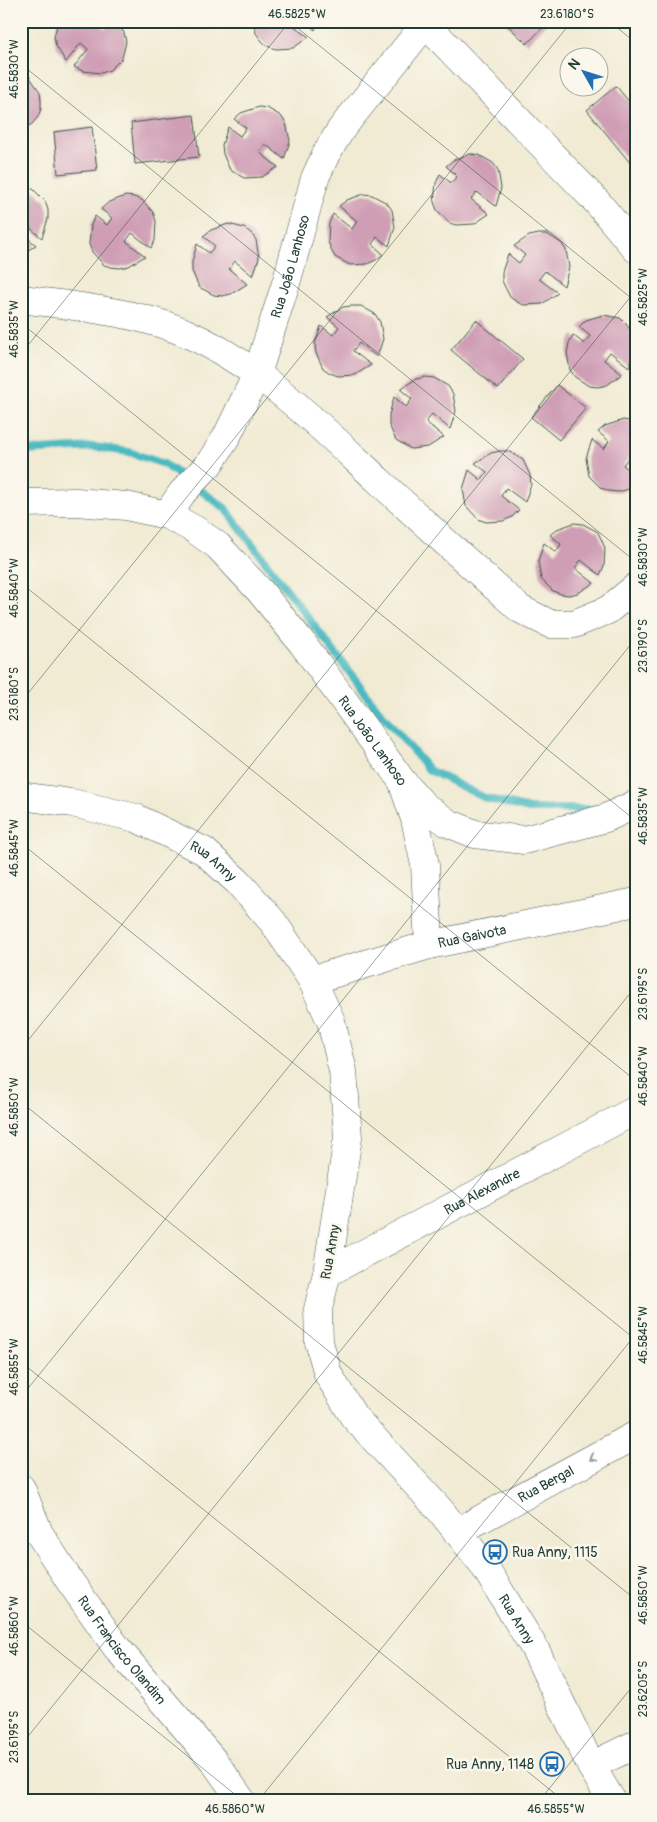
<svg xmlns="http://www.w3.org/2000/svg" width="657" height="1822" font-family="Pangolin,sans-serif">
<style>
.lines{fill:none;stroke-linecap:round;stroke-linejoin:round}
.stream{stroke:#4bbac1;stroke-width:8}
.building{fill:#cf9eb5}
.minor-casing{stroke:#3e574c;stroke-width:29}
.minor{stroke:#fff;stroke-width:28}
.oneway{stroke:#8f9e9a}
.ticks{fill:none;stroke:#1f3d34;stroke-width:1;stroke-opacity:0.45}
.labels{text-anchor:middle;stroke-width:5;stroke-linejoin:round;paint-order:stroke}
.street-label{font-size:14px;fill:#1f3d34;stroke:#fbf7ec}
.poi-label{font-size:14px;fill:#1f3d34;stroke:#fbf7ec;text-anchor:start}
.neatline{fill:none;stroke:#1f3d34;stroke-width:2}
.ticks-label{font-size:12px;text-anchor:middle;fill:#1f3d34}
</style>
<rect width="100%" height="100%" fill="#fbf7ec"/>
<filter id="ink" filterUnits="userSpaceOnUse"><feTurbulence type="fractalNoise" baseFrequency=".02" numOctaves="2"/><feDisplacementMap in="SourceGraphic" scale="10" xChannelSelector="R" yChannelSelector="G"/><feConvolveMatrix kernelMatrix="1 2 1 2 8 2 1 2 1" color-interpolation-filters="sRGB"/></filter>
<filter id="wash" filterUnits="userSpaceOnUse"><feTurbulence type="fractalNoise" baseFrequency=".0096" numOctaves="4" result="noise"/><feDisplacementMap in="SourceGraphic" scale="20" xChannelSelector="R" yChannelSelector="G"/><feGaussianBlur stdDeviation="1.12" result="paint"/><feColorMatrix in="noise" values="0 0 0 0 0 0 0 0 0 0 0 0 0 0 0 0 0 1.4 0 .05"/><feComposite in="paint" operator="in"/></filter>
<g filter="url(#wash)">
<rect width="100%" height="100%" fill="#f1ebd4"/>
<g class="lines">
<path class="stream" d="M21,451L94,447L129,452L164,464L225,508L376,707L429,770L485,798L529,809H597"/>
</g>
<g id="blocks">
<path class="building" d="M58,21H98L97,23L105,29L111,21H117L124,33L126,42L122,58L110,70L101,73L83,71L74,67L88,49L81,43L66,62L56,46L54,37Z
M253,21H291L290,23L309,37L293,48L276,49L267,46L261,40L256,33Z
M304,21H318L315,30Z
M503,21H549L527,44Z
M29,76L40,92L41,101V109L38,117L32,124L21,130V86Z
M616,86L636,110V170L587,110Z
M259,107L267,108L281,116L286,123L290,141L284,159L265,144L259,152L278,167L262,177L244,178L230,170L223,154L222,145L228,127L240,136L246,128L234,119L241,113Z
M194,115L199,157L135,164L131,123Z
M92,127L97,170L58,174L54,132Z
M470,154L479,155L493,163L498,170L501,188L496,206L477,192L471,199L489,214L474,224L456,225L449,223L437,210L434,202L436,183L440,174L451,183L457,176L446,166L453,160Z
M21,186L33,189L45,201L48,210V219L42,238L24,223L21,226Z
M364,194L372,195L387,203L392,210L395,227L389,246L377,237L372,244L383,254L376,260L367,264L350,265L335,257L331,250L328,241L329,223L333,214L352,229L357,221L339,206L347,200Z
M126,196L134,197L142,200L153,212L156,221L155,240L151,248L132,233L126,241L145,256L129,266L120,268L111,267L104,265L92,252L89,244L91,225L95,216L107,225L112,218L101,209L109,202Z
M228,224L244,228L251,233L256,240L259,258L253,276L235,261L229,269L247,284L231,294L222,296L214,295L199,287L192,271V262L197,244L209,253L215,246L203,236L211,230Z
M21,233L36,245L21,255Z
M539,234H547L561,243L566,250L569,267L564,286L545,271L539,279L558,293L542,304L524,305L517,302L510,297L502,281V272L508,254L519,263L525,255L514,246L529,236Z
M352,306H361L375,314L380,322L383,339L377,357L359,343L353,351L371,365L355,375L338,376L330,373L323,368L316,353L315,344L321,326L333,335L339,327L327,317L343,307Z
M603,315L620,318L626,324L631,331L635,348L629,367L610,352L604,360L622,374L607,385L598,387L589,386L575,377L570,370L567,353L569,343L573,335L584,344L590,336L579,327L586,320Z
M476,320L523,359L498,389L451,350Z
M425,377L434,378L448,386L453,394L456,411L450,429L432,414L426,422L444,437L428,447L411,449L396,440L389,425V415L394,397L406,407L412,399L400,389L416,379Z
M557,385L586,408L559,440L531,417Z
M623,420L636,422V462L629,457L623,465L636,475V485L626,490L618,492L609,491L601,488L589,476L586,458L592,440L604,449L609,441L598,432L605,426Z
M500,451H508L523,460L530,475L531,484L525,502L506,488L501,496L519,510L512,517L503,521L486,522L478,519L466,506L463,489L469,470L481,480L487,472L475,463L491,453Z
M574,523L583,524L598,532L605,548L604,566L600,575L581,560L575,568L594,583L578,593L569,595L561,594L553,591L541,579L538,561L544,543L556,552L561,544L550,535L557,529Z"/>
</g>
</g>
<g filter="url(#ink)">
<use href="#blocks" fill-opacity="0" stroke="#3e574c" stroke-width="1"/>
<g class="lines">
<g class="minor-casing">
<g id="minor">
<path d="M423,21L597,202L636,249"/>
<path d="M21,299C74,306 139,312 188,334C262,367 321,427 379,481C426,525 473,567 520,609L550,624H574L608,610L636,587"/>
<path id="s1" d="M21,503L76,502L126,506L167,515L194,529L218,546L260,591L303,644L402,781L424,806L448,823L475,834L524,840L606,818L636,804"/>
<path id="s2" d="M167,515L182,493L209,464L226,438L257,374L287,280L315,178L327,152L342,128L426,23"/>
<path d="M404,787L415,819L425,865L429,945"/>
<path id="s3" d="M21,796L72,803L136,818L204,851L238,882L273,922L312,980L331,1021L343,1071L348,1137L327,1273L318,1309L319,1342L328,1374L354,1417L440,1510L483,1564L535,1649L591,1766L612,1801"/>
<path id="s4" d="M312,980L429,945L636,902"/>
<path id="s5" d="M327,1273L636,1110"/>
<path id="s6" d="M21,1488L39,1533L69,1580L117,1648L213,1760L242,1801"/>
<path id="s7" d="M457,1532L636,1435"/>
<path d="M591,1766L636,1744"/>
</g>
</g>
<use href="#minor" class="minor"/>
</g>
<defs><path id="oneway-chevron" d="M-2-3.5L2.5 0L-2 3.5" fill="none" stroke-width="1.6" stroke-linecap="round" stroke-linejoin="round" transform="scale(1.25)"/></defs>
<use class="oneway" href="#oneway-chevron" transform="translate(593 1458) rotate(151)"/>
</g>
<path class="ticks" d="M289,21L636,302M609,21L636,43M21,64L636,562M21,323L636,821M21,354L290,21M21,583L636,1081M21,702L572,21M21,843L636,1340M21,1049L636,290M21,1102L636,1600M21,1362L564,1801M21,1397L636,638M21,1621L243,1801M21,1745L636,986M258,1801L636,1334M539,1801L636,1682"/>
<defs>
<g id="bus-ring" transform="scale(1.25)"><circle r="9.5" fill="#fbf7ec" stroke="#1f6fb2" stroke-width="1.5"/><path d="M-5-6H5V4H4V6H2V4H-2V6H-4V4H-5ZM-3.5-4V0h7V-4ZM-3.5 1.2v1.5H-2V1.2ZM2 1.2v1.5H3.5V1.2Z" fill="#1f6fb2"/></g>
</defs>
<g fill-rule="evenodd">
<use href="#bus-ring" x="495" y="1552"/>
<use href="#bus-ring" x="552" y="1764"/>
</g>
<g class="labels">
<g class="street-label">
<text dy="5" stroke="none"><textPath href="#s2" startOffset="281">Rua João Lanhoso</textPath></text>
<text dy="5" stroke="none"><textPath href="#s1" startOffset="456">Rua João Lanhoso</textPath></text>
<text dy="5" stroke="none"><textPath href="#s3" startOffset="206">Rua Anny</textPath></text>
<text dy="5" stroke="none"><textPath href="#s4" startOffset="166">Rua Gaivota</textPath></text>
<text dy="5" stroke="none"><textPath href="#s5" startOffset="175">Rua Alexandre</textPath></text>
<text transform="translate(330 1252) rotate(-80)" y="5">Rua Anny</text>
<text dy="5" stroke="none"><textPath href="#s7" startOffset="101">Rua Bergal</textPath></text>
<text dy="5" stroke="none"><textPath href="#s3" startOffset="1076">Rua Anny</textPath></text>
<text dy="5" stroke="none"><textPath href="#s6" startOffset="192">Rua Francisco Olandim</textPath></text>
</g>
<g class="poi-label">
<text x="512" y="1557">Rua Anny, 1115</text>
<text x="534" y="1769" text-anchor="end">Rua Anny, 1148</text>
</g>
</g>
<rect width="657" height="1822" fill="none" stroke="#fbf7ec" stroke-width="55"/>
<g transform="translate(584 72) rotate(309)"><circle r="24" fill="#fbf7ec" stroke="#a3ada2"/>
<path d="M0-4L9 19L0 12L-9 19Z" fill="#1f6fb2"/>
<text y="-8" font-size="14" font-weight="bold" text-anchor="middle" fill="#1f3d34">N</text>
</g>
<rect x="28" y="28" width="602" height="1766" class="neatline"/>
<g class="ticks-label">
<text x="297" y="18">46.5825°W</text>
<text x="567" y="18">23.6180°S</text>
<text transform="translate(14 69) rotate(-90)" y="4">46.5830°W</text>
<text transform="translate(643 297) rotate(-90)" y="4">46.5825°W</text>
<text transform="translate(14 329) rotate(-90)" y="4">46.5835°W</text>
<text transform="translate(643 557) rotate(-90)" y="4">46.5830°W</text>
<text transform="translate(14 588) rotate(-90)" y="4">46.5840°W</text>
<text transform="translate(643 646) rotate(-90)" y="4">23.6190°S</text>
<text transform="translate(14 694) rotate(-90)" y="4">23.6180°S</text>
<text transform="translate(643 816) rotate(-90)" y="4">46.5835°W</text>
<text transform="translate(14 848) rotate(-90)" y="4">46.5845°W</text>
<text transform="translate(643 994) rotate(-90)" y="4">23.6195°S</text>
<text transform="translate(643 1076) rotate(-90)" y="4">46.5840°W</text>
<text transform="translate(14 1107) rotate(-90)" y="4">46.5850°W</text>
<text transform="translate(643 1335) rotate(-90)" y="4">46.5845°W</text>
<text transform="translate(14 1367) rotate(-90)" y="4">46.5855°W</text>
<text transform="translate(643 1595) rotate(-90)" y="4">46.5850°W</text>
<text transform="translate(14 1626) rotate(-90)" y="4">46.5860°W</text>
<text transform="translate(643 1689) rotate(-90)" y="4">23.6205°S</text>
<text transform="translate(14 1737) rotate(-90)" y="4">23.6195°S</text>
<text x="235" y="1813">46.5860°W</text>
<text x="556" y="1813">46.5855°W</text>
</g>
</svg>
